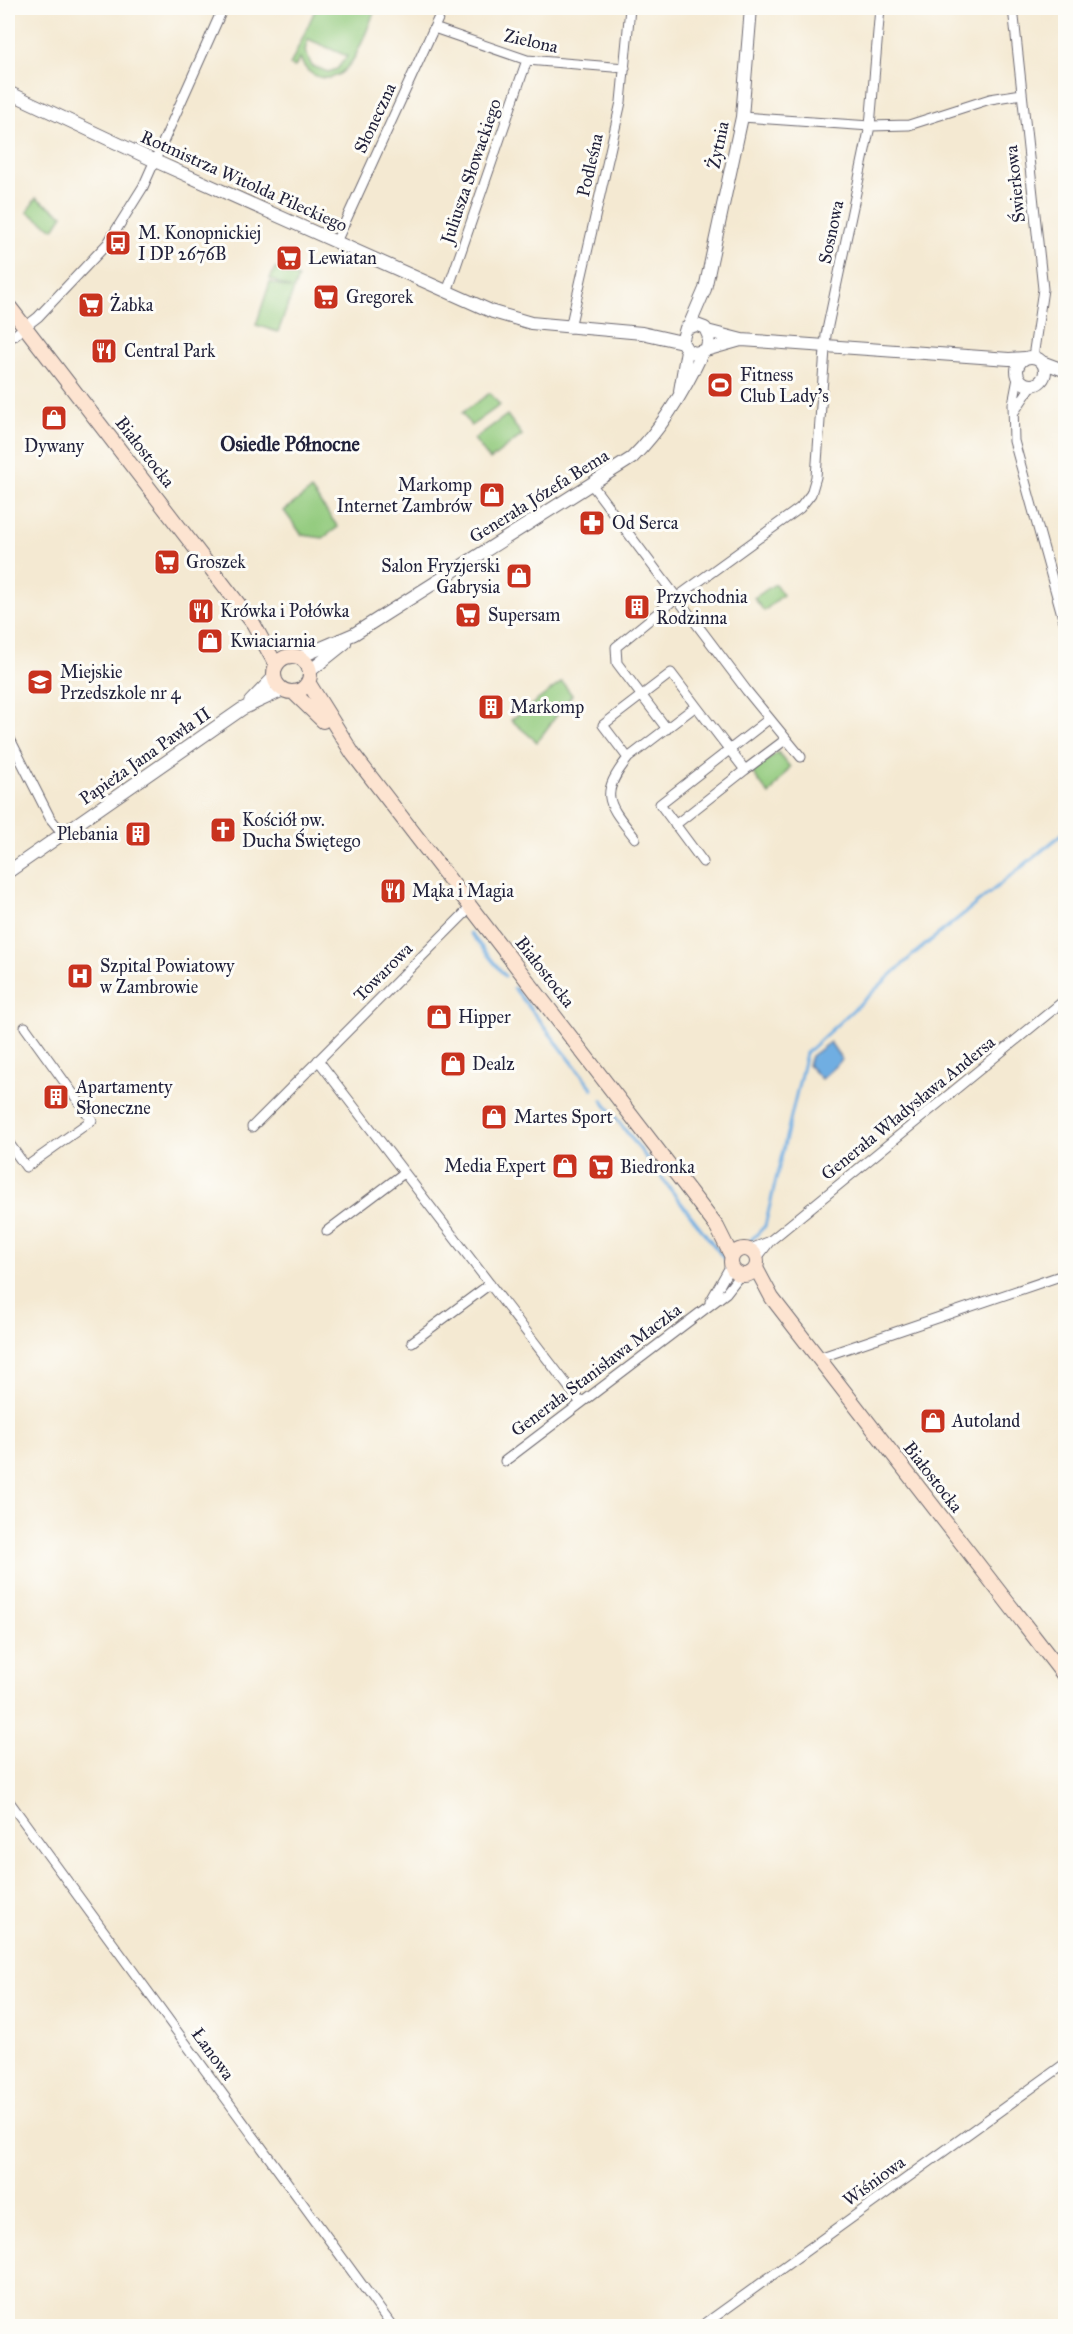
<svg xmlns="http://www.w3.org/2000/svg" width="1073" height="2334" font-family="'IM FELL Great Primer',serif">
<style>
.green{fill:#92ca7d;stroke:#5a765c;stroke-width:1.5;fill-rule:evenodd}
.water{fill:#70aee2;stroke:#49688e;stroke-width:1.5}
.lines{fill:none;stroke-linecap:round;stroke-linejoin:round}
.stream{stroke:#70aee2;stroke-width:3}
.minor-casing{stroke:#6c6870;stroke-width:11}
.tertiary-casing{stroke:#6c6870;stroke-width:14}
.secondary-casing{stroke:#6c6870;stroke-width:16}
.minor{stroke:#fff;stroke-width:9}
.tertiary{stroke:#fff;stroke-width:12}
.secondary{stroke:#fde4d1;stroke-width:14}
.labels{text-anchor:middle;stroke-width:6;stroke-linejoin:round;paint-order:stroke}
.street-label{font-size:18px;fill:#22223b;stroke:#fdfcf7}
.poi-label{font-size:18px;fill:#22223b;stroke:#fdfcf7;text-anchor:start}
.neighbourhood-label{font-size:20px;font-weight:bold;fill:#22223b;stroke:#fdfcf7}
</style>
<rect width="100%" height="100%" fill="#fdfcf7"/>
<filter id="ink" filterUnits="userSpaceOnUse"><feTurbulence type="fractalNoise" baseFrequency=".0167" numOctaves="2"/><feDisplacementMap in="SourceGraphic" scale="12" xChannelSelector="R" yChannelSelector="G"/><feConvolveMatrix kernelMatrix="1 2 1 2 8 2 1 2 1" color-interpolation-filters="sRGB"/></filter>
<filter id="wash" filterUnits="userSpaceOnUse"><feTurbulence type="fractalNoise" baseFrequency=".008" numOctaves="4" result="noise"/><feDisplacementMap in="SourceGraphic" scale="24" xChannelSelector="R" yChannelSelector="G"/><feGaussianBlur stdDeviation="1.35" result="paint"/><feColorMatrix in="noise" values="0 0 0 0 0 0 0 0 0 0 0 0 0 0 0 0 0 1.4 0 .05"/><feComposite in="paint" operator="in"/></filter>
<g filter="url(#wash)">
<rect width="100%" height="100%" fill="#f4e9d2"/>
<path class="green" d="M316,8H376C365,31 353,86 319,77C309,74 303,67 300,58L295,67L290,65ZM308,39L347,56L337,69L328,72L312,66L305,51Z
M36,198L63,215L54,229L27,212Z
M275,268L298,278L278,332L256,325L270,282L291,289L270,279Z
M490,393L500,405L471,426L462,413Z
M507,415L522,435L490,460L474,439Z
M311,490L338,527L323,538L302,535L284,511Z
M775,584L783,595L764,611L754,598Z
M562,682L572,695L537,742L511,720Z
M778,752L790,767L769,795L752,772Z"/>
<path class="water" d="M830,1042L842,1060L821,1079L808,1065L811,1056Z"/>
<g class="lines">
<path class="stream" d="M470,933L505,976
M514,988L593,1089
M602,1100L652,1165
M661,1177L726,1261
M750,1241L765,1226L806,1053L914,954L1066,831"/>
</g>
</g>
<g filter="url(#ink)">
<g class="lines">
<g class="minor-casing">
<path id="minor" d="M1013,8L1043,289L1033,357
M434,28L527,60L625,68
M742,117L870,126L909,125L990,99L1022,94
M336,242L443,8
M447,292L527,60
M570,328L621,102L630,8
M8,340L38,317L108,243L143,187L223,8
M1018,378L1013,404L1014,441L1066,629
M1014,412L1032,385
M592,485L747,691L801,757
M671,673L696,706L628,758L603,725Z
M667,729L617,663L616,647L676,598L800,508L811,494L816,477L826,335L870,126L880,8
M8,735L50,818L64,835
M628,758C598,796 608,803 635,838
M745,770L785,740
M675,825L745,770L696,706
M703,862L660,804L769,719
M318,1060L581,1403
M252,1127L471,907
M8,1142L26,1167L92,1120L25,1027
M327,1231L404,1173
M748,1250L768,1242
M757,1258L770,1241L1066,999
M710,1302L731,1265
M412,1342L490,1284
M819,1358L1066,1274
M505,1461L726,1293L740,1275
M8,1800L392,2326
M702,2326L1066,2063"/>
</g>
<g class="tertiary-casing">
<path id="tertiary" d="M8,92L155,161L493,312L531,323L642,333L682,342
M689,326L705,289L742,117L751,8
M707,331L742,340L1009,359L1025,358
M707,347L709,337L705,328L697,325L686,328L682,342L687,350L695,353L741,340
M1017 371a14 14 0 1 1 28 0a14 14 0 1 1-28 0Z
M1042,362L1066,371
M680,391L687,350
M300,657L354,634L632,458C663,427 685,390 703,351
M310,671L345,643
M250,702L274,677
M8,872L242,709L283,690"/>
</g>
<g class="secondary-casing">
<path id="secondary" d="M8,305L253,623L276,665
M274 674a18 18 0 1 1 36 0a18 18 0 1 1-36 0Z
M308,682L353,754L717,1227L732,1257
M293,692L323,721
M731 1262a13 13 0 1 1 26 0a13 13 0 1 1-26 0Z
M756,1268L772,1298L1066,1678"/>
</g>
<use href="#minor" class="minor"/>
<use href="#tertiary" class="tertiary"/>
<use href="#secondary" class="secondary"/>
</g>
</g>
<defs>
<g id="bus-square" transform="scale(1.35)"><rect x="-9" y="-9" width="18" height="18" rx="4" fill="#c8321e" stroke="#fdfcf7"/><path d="M-5-6H5V4H4V6H2V4H-2V6H-4V4H-5ZM-3.5-4V0h7V-4ZM-3.5 1.2v1.5H-2V1.2ZM2 1.2v1.5H3.5V1.2Z" fill="#fff"/></g>
<g id="supermarket-square" transform="scale(1.35)"><rect x="-9" y="-9" width="18" height="18" rx="4" fill="#c8321e" stroke="#fdfcf7"/><path d="M-6-5.5h2.5l.6 2H6L4.5 2H-2.5L-4.4-4H-6ZM-1.5 3.2a1.3 1.3 0 1 0 .1 0ZM3 3.2a1.3 1.3 0 1 0 .1 0Z" fill="#fff"/></g>
<g id="restaurant-square" transform="scale(1.35)"><rect x="-9" y="-9" width="18" height="18" rx="4" fill="#c8321e" stroke="#fdfcf7"/><path d="M-5-6h1v4h1v-4h1v4h1v-4h1v5L-1.5 .5V6h-2V.5L-5-1ZM5-6V6H3V1.5H1.5Q1.5-4 5-6Z" fill="#fff"/></g>
<g id="stadium-square" transform="scale(1.35)"><rect x="-9" y="-9" width="18" height="18" rx="4" fill="#c8321e" stroke="#fdfcf7"/><path d="M0-5a6.5 5 0 1 0 0 10a6.5 5 0 1 0 0-10ZM-3.5-1.8h7v3.6h-7Z" fill="#fff"/></g>
<g id="shop-square" transform="scale(1.35)"><rect x="-9" y="-9" width="18" height="18" rx="4" fill="#c8321e" stroke="#fdfcf7"/><path d="M-5-2.5h2.3a2.7 3.5 0 0 1 5.4 0H5L5.5 6h-11ZM-1.5-2.5h3a1.5 2.3 0 0 0-3 0Z" fill="#fff"/></g>
<g id="pharmacy-square" transform="scale(1.35)"><rect x="-9" y="-9" width="18" height="18" rx="4" fill="#c8321e" stroke="#fdfcf7"/><path d="M-2-6h4v4h4v4h-4v4h-4v-4h-4v-4h4Z" fill="#fff"/></g>
<g id="building-square" transform="scale(1.35)"><rect x="-9" y="-9" width="18" height="18" rx="4" fill="#c8321e" stroke="#fdfcf7"/><path d="M-4-6H4V6H1V3H-1V6H-4ZM-2.5-4.3h1.7v1.8h-1.7ZM.8-4.3h1.7v1.8H.8ZM-2.5-1h1.7V.8h-1.7ZM.8-1h1.7V.8H.8Z" fill="#fff"/></g>
<g id="school-square" transform="scale(1.35)"><rect x="-9" y="-9" width="18" height="18" rx="4" fill="#c8321e" stroke="#fdfcf7"/><path d="M0-5L7-2L0 1L-7-2ZM-4 1L0 2.5L4 1V4Q0 6-4 4Z" fill="#fff"/></g>
<g id="church-square" transform="scale(1.35)"><rect x="-9" y="-9" width="18" height="18" rx="4" fill="#c8321e" stroke="#fdfcf7"/><path d="M-1.2-6h2.4v3.5h3.3v2.4h-3.3V6h-2.4V-.1h-3.3v-2.4h3.3Z" fill="#fff"/></g>
<g id="hospital-square" transform="scale(1.35)"><rect x="-9" y="-9" width="18" height="18" rx="4" fill="#c8321e" stroke="#fdfcf7"/><path d="M-5-5h3v3.5h4V-5h3V5h-3V1.5h-4V5h-3Z" fill="#fff"/></g>
</defs>
<g fill-rule="evenodd">
<use href="#bus-square" x="118" y="243"/>
<use href="#supermarket-square" x="289" y="258"/>
<use href="#supermarket-square" x="326" y="297"/>
<use href="#supermarket-square" x="91" y="305"/>
<use href="#restaurant-square" x="104" y="351"/>
<use href="#stadium-square" x="720" y="385"/>
<use href="#shop-square" x="54" y="418"/>
<use href="#shop-square" x="492" y="495"/>
<use href="#pharmacy-square" x="592" y="523"/>
<use href="#supermarket-square" x="167" y="562"/>
<use href="#shop-square" x="519" y="576"/>
<use href="#building-square" x="637" y="607"/>
<use href="#restaurant-square" x="201" y="611"/>
<use href="#supermarket-square" x="468" y="615"/>
<use href="#shop-square" x="210" y="641"/>
<use href="#school-square" x="40" y="682"/>
<use href="#building-square" x="491" y="707"/>
<use href="#church-square" x="223" y="830"/>
<use href="#building-square" x="138" y="834"/>
<use href="#restaurant-square" x="393" y="891"/>
<use href="#hospital-square" x="80" y="976"/>
<use href="#shop-square" x="439" y="1017"/>
<use href="#shop-square" x="453" y="1064"/>
<use href="#building-square" x="56" y="1097"/>
<use href="#shop-square" x="494" y="1117"/>
<use href="#shop-square" x="565" y="1166"/>
<use href="#supermarket-square" x="601" y="1167"/>
<use href="#shop-square" x="933" y="1421"/>
</g>
<g class="labels">
<g class="street-label">
<text transform="translate(531 41) rotate(13)" y="6">Zielona</text>
<text transform="translate(375 118) rotate(-65)" y="6">Słoneczna</text>
<text transform="translate(718 145) rotate(-78)" y="6">Żytnia</text>
<text transform="translate(590 165) rotate(-77)" y="6">Podleśna</text>
<text transform="translate(471 171) rotate(-71)" y="6">Juliusza Słowackiego</text>
<text transform="translate(244 181) rotate(24)" y="6">Rotmistrza Witolda Pileckiego</text>
<text transform="translate(1015 184) rotate(-96)" y="6">Świerkowa</text>
<text transform="translate(831 232) rotate(-78)" y="6">Sosnowa</text>
<text transform="translate(145 452) rotate(52)" y="6">Białostocka</text>
<text transform="translate(539 496) rotate(-32)" y="6">Generała Józefa Bema</text>
<text transform="translate(145 756) rotate(-35)" y="6">Papieża Jana Pawła II</text>
<text transform="translate(383 972) rotate(-45)" y="6">Towarowa</text>
<text transform="translate(545 972) rotate(52)" y="6">Białostocka</text>
<text transform="translate(908 1108) rotate(-39)" y="6">Generała Władysława Andersa</text>
<text transform="translate(596 1370) rotate(-37)" y="6">Generała Stanisława Maczka</text>
<text transform="translate(933 1477) rotate(52)" y="6">Białostocka</text>
<text transform="translate(213 2054) rotate(54)" y="6">Łanowa</text>
<text transform="translate(874 2181) rotate(-36)" y="6">Wiśniowa</text>
</g>
<g class="poi-label">
<text x="138" y="239">M. Konopnickiej<tspan x="138" dy="21">I DP 2676B</tspan></text>
<text x="308" y="264">Lewiatan</text>
<text x="346" y="303">Gregorek</text>
<text x="110" y="311">Żabka</text>
<text x="124" y="357">Central Park</text>
<text x="740" y="381">Fitness<tspan x="740" dy="21">Club Lady's</tspan></text>
<text x="54" y="452" text-anchor="middle">Dywany</text>
<text x="472" y="491" text-anchor="end">Markomp<tspan x="472" dy="21">Internet Zambrów</tspan></text>
<text x="612" y="529">Od Serca</text>
<text x="186" y="568">Groszek</text>
<text x="500" y="572" text-anchor="end">Salon Fryzjerski<tspan x="500" dy="21">Gabrysia</tspan></text>
<text x="656" y="603">Przychodnia<tspan x="656" dy="21">Rodzinna</tspan></text>
<text x="220" y="617">Krówka i Połówka</text>
<text x="488" y="621">Supersam</text>
<text x="230" y="647">Kwiaciarnia</text>
<text x="60" y="678">Miejskie<tspan x="60" dy="21">Przedszkole nr 4</tspan></text>
<text x="510" y="713">Markomp</text>
<text x="242" y="826">Kościół pw.<tspan x="242" dy="21">Ducha Świętego</tspan></text>
<text x="118" y="840" text-anchor="end">Plebania</text>
<text x="412" y="897">Mąka i Magia</text>
<text x="100" y="972">Szpital Powiatowy<tspan x="100" dy="21">w Zambrowie</tspan></text>
<text x="458" y="1023">Hipper</text>
<text x="472" y="1070">Dealz</text>
<text x="76" y="1093">Apartamenty<tspan x="76" dy="21">Słoneczne</tspan></text>
<text x="514" y="1123">Martes Sport</text>
<text x="546" y="1172" text-anchor="end">Media Expert</text>
<text x="620" y="1173">Biedronka</text>
<text x="952" y="1427">Autoland</text>
</g>
<g class="neighbourhood-label">
<text x="290" y="451">Osiedle Północne</text>
</g>
</g>
<rect width="1073" height="2334" fill="none" stroke="#fdfcf7" stroke-width="30"/>
</svg>
